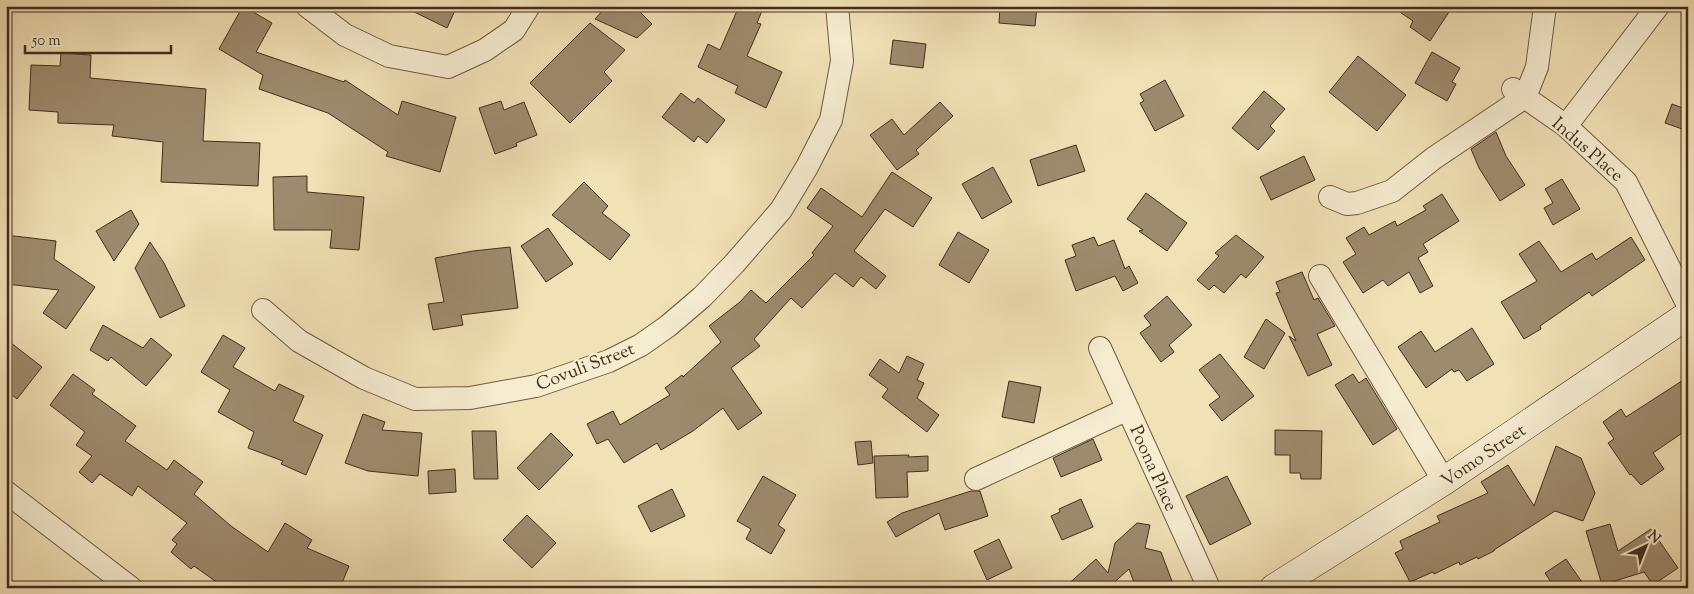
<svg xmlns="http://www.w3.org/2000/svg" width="1694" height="594" font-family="'Sorts Mill Goudy',serif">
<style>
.building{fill:#9d8b6d;stroke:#432d1d}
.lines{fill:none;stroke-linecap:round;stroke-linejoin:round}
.street-casing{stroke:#6e5a43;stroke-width:24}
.secondary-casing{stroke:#432d1d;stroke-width:29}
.street{stroke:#f6ecd0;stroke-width:22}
.secondary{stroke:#f6ecd0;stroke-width:28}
.labels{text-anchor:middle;stroke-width:4.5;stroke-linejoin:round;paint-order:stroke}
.street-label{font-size:18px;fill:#432d1d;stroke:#f6ecd0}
</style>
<rect width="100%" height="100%" fill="#f1e1b6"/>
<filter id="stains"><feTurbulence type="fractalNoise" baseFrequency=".004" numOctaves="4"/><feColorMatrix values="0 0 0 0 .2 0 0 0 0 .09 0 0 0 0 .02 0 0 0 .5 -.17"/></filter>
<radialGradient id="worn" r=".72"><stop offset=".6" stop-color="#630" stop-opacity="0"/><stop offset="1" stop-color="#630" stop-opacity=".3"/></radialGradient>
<path class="building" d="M243,6L272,23L256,52L344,82L345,80L398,115L402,101L456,117L440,172L386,156L388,152L328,113L259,89L263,75L219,49Z
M402,6H457L447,28Z
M607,6H634L652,24L637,38L595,19Z
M739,6H764L757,23L761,24L747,56L782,72L766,108L735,93L738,86L698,67L708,44L720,50Z
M1000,6H1037L1035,26L999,23Z
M1391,6H1453L1430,41L1410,27L1413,21Z
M590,23L625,50L604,72L612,81L570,123L530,83Z
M893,40L926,44L923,68L890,64Z
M1432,52L1460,68L1452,82L1456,84L1447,101L1415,83Z
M61,53L91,55L90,78L206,89L203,141L260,143L258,186L161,182L163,142L112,136L114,125L58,123V112L29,110L31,65L60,66Z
M1358,56L1406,95L1377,131L1329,92Z
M1165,80L1184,116L1155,131L1140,103L1144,101L1140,94Z
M1264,91L1285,109L1270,126L1275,131L1258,150L1232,128Z
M681,93L694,103L698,98L725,120L707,143L698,136L694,142L662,117Z
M501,101L504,110L524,102L537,135L516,143L517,146L495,154L479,108Z
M940,102L953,116L916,150L919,154L897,170L870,135L892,119L904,135Z
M1672,104L1688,110V131L1665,123Z
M1496,132L1506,156L1525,185L1500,201L1479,168L1471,149Z
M1076,145L1085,171L1038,186L1030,160Z
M1304,156L1315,180L1271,200L1260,177Z
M993,167L1012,202L982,219L962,184Z
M892,172L932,198L913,227L885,209L854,251L886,276L876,289L861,277L853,287L835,273L802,308L791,298L754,339L760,346L731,368L762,413L738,430L723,408L693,431L661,450L657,443L624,463L608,439L597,444L587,424L613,411L620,425L670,395L665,388L682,375L683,377L721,342L709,326L740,302L751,290L766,303L814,255L812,253L833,226L807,208L821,188L862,217Z
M307,176V192L364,197L359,250L330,248L332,230H274L273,177Z
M1562,179L1580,209L1553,225L1544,208L1553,203L1545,189Z
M584,182L608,206L602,213L630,235L610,260L552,215Z
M1146,193L1187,223L1167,251L1139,231L1143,230L1127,219Z
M1442,194L1459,221L1423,244L1428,252L1418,258L1433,286L1420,293L1409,272L1388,286L1383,280L1363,293L1343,262L1356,254L1346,238L1364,227L1369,235L1395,221L1397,226L1426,210L1423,206Z
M131,210L139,224L114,261L96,231Z
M548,228L573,264L546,282L521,246Z
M958,232L989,250L969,283L939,265Z
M6,235L56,241L54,259L95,287L66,329L43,313L59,290L6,284Z
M1236,235L1264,257L1246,278L1241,274L1224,293L1214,285L1209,290L1197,280L1219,256L1215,253Z
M1094,237L1098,246L1114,240L1125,269L1129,266L1138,283L1123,291L1115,276L1076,291L1065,260L1076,256L1072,245Z
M1631,237L1645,260L1592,296L1589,292L1540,326L1541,329L1524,339L1501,302L1537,281L1519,254L1539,241L1561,272L1592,253L1596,260Z
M150,242L164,263L185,306L160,318L135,268Z
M510,247L518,308L461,315L463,325L433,330L428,304L444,302L435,258L473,251Z
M1302,272L1314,300L1318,298L1335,326L1317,334L1332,365L1308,376L1289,336L1296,341L1276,293L1280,292L1276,282Z
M1167,296L1192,325L1169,345L1174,352L1161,362L1140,333L1151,325L1144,316Z
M1266,319L1285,333L1264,369L1244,357Z
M103,325L143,348L151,338L172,355L146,386L111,357L108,361L90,350Z
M1472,328L1494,364L1467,381L1459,370L1454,372L1452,369L1426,388L1398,347L1421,331L1435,352Z
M223,335L245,348L233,367L275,391L279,384L304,396L293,421L323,435L306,475L281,464L283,461L248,448L254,432L218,412L230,390L201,372Z
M6,339L42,367L17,399L6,390Z
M1220,354L1254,396L1222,421L1209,405L1220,397L1199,370Z
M907,356L924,364L917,380L924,383L917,398L939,415L927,432L882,397L888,389L869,375L880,359L899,373Z
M73,374L95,390L92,394L136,426L125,441L167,470L174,460L203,482L194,494L231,526L268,552L285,523L312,540L307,548L349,566L340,588H225L194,566L191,569L171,552L177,544L172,540L187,523L138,486L132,496L100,474L92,483L79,472L92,456L76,445L85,432L50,405Z
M1353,374L1359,383L1366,378L1397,429L1373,445L1335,385Z
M1688,377V429L1653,453L1664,469L1641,485L1631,474L1630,475L1608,443L1614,439L1603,422L1621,409L1626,417Z
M1009,381L1041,387L1034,423L1002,417Z
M363,414L385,422L382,430L422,433L418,476L368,471L345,463Z
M1275,430L1322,431L1321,479H1301L1300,473H1290V455H1275Z
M472,431H496L498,479H474Z
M551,433L573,455L539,490L517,468Z
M1093,439L1102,460L1061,477L1053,458Z
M871,441L873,463L858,465L855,442Z
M1556,446L1581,458L1595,493L1583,521L1555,511L1494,550V551L1478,559L1477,557L1460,565L1459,562L1434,574L1433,572L1410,582L1395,553L1403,549L1400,541L1440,522L1437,516L1488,493L1481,482L1508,465L1534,506Z
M909,455L908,457L928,456V471L907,472L908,497L876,498L874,456Z
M455,469L456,492L429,494L428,471Z
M763,476L796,495L778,525L785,530L771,554L746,539L751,529L737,521Z
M1227,476L1251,524L1210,545L1186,496Z
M672,489L685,516L651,532L638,506Z
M971,491H980L988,516L945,530L939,513L896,537L887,522L902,513Z
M1081,499L1093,527L1062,540L1051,516L1060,512L1059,509Z
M527,515L556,543L532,568L503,540Z
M1137,523L1150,525L1145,548L1161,552L1173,584L1162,588H1136L1129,569L1108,588H1064L1096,559L1108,573L1115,543Z
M1610,524L1618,551L1651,529L1678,568L1653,585L1644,572L1602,585L1586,531Z
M999,539L1012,568L987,580L974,551Z
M1566,559L1586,588H1555L1545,573Z"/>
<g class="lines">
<g class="street-casing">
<path id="street" d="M307,6L345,35L389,56L448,67L485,50L514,30L529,6
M1513,89L1566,126L1626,182L1688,305
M1566,126L1658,6
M1330,197L1347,204L1357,203L1392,191L1434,158L1525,97L1537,67L1545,6
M1320,276L1444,481
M263,310L299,341L364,378L415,399L470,398L536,386L609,361L641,345L668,326L702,297L734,264L781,210L807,167L831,120L842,61L837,6
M1100,348L1209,588
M976,479L1128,409
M6,492L131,588"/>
</g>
<g class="secondary-casing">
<path id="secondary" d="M1274,588L1444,481L1688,315"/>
</g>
<use href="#street" class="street"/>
<use href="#secondary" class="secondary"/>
</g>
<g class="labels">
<g class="street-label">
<text transform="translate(1588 149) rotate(41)" y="6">Indus Place</text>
<text transform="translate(585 366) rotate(-21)" y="6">Covuli Street</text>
<text transform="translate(1483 455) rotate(-34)" y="6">Vomo Street</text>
<text transform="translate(1154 468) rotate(66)" y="6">Poona Place</text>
</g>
</g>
<rect width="1694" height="594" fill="none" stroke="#f1e1b6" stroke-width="25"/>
<rect x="8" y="8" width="1679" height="579" fill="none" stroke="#432d1d" stroke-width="2.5"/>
<rect x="12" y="12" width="1669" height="569" fill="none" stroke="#432d1d"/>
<g transform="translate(1646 546) rotate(43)" stroke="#f6ecd0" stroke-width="4" paint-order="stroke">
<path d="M0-4L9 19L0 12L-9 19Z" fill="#432d1d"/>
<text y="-8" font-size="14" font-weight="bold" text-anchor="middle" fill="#432d1d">N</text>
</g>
<path d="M25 45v8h146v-8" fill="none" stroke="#432d1d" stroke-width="2.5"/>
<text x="32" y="45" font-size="15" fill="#432d1d" stroke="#f6ecd0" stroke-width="4" paint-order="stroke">50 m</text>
<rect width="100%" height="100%" filter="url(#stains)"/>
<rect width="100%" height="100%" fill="url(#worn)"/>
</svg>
